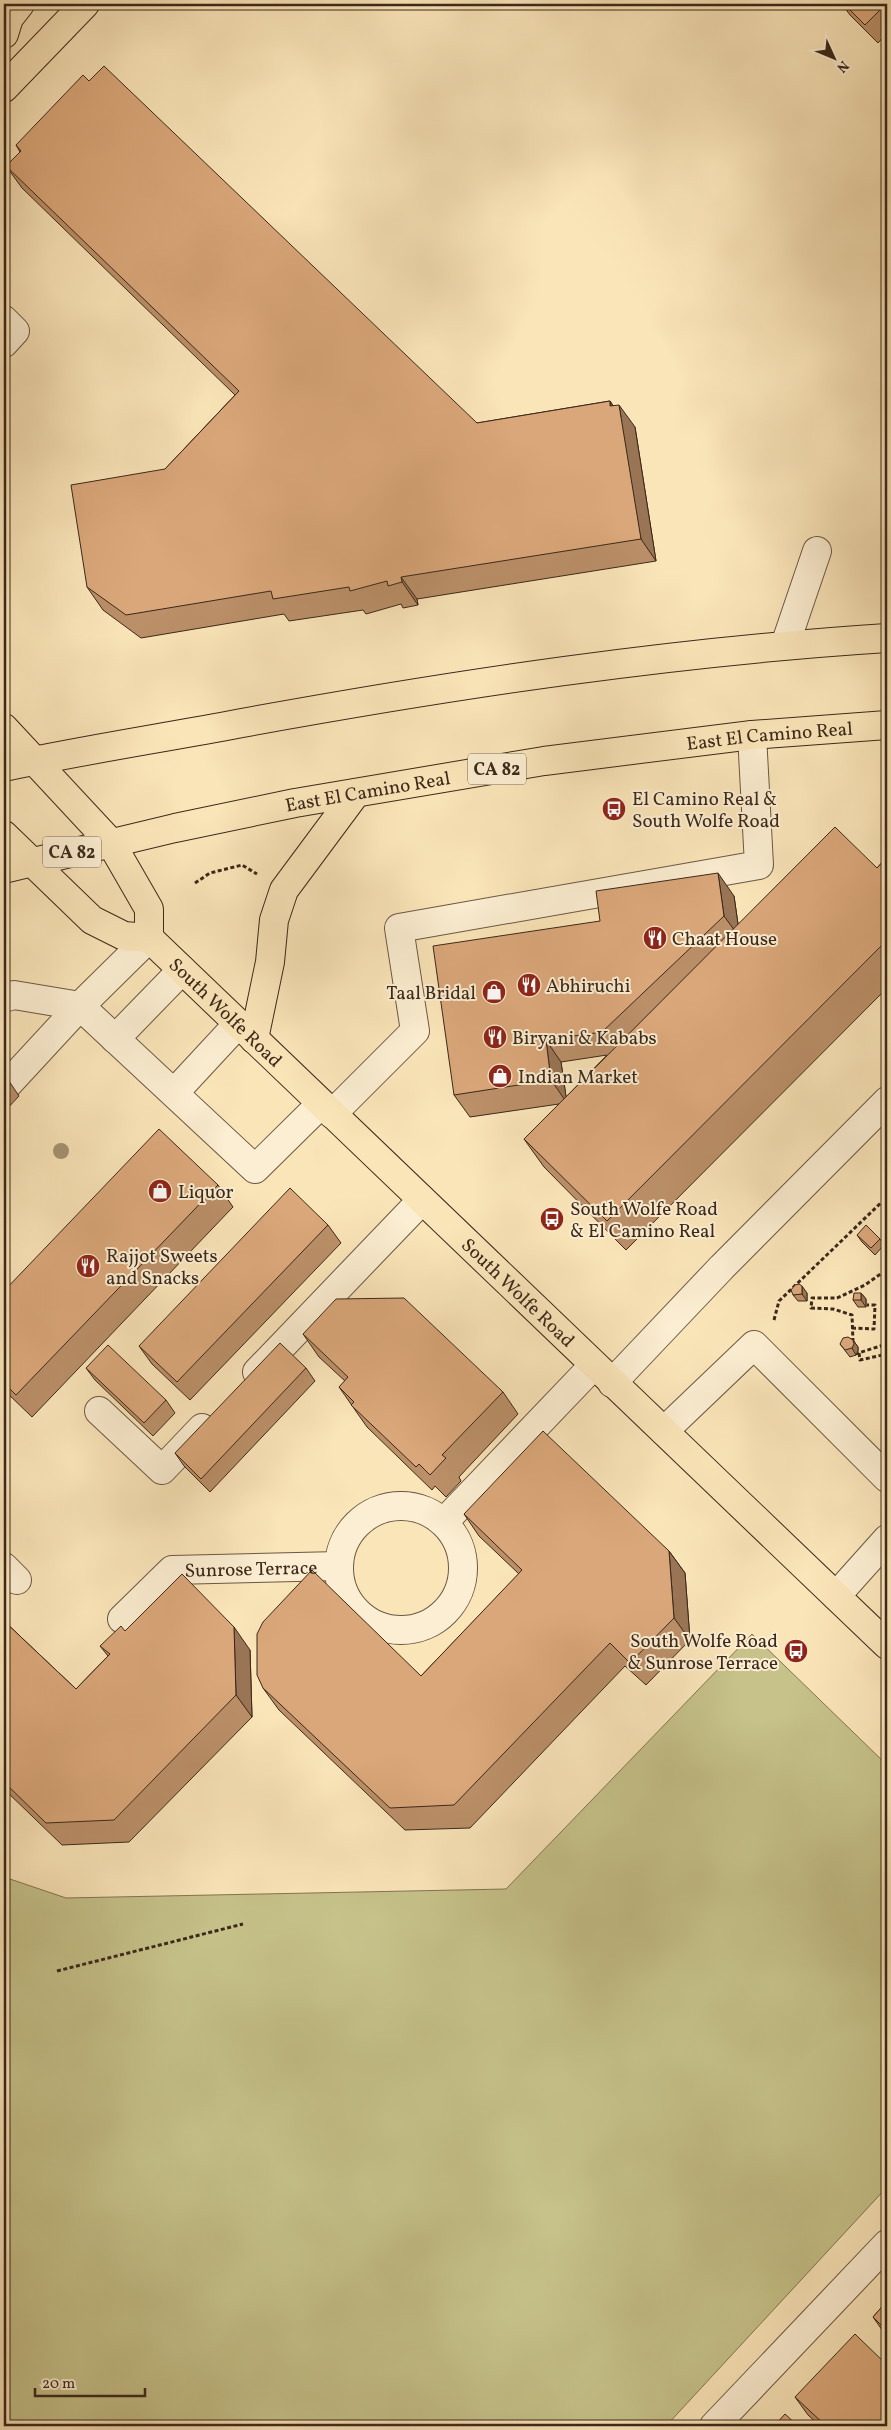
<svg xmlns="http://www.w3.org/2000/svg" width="891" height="2430" font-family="Vollkorn,serif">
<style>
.green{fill:#c6c28a;stroke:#807552}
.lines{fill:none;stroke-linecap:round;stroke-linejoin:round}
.minor-casing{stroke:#6b5742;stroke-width:30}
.major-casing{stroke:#3b281a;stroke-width:30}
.path{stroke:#3b281a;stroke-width:3;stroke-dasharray:4 2.5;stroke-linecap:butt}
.minor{stroke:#fceed2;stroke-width:28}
.major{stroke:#fae5b9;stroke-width:28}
.tree{fill:#a49271}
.wall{fill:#bb9069;stroke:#3b281a;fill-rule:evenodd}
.shaded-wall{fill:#997555;stroke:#3b281a}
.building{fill:#daa77a;stroke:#3b281a}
.labels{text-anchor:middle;stroke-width:4;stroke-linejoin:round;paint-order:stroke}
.shield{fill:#fceed2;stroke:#756351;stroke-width:1}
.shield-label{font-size:18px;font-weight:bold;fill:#3b281a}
.street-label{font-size:19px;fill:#3b281a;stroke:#fceed2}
.poi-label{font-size:19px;fill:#3b281a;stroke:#fceed2;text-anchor:start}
</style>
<rect width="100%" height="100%" fill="#fae5b9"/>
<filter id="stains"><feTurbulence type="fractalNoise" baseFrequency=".004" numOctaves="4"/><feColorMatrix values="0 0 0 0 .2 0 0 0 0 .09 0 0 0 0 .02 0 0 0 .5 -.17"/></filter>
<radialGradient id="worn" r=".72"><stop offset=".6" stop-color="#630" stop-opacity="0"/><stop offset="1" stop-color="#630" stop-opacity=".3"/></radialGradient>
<path class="green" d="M752,1634L887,1765V2187L666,2426H4V1877L66,1898L506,1889Z"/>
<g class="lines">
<g class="minor-casing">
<g id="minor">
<path d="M4,320L15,331L4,343"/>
<path d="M785,645L817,551"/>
<path d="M4,998L14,995L80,1006L255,1169L321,1104"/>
<path d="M115,1039L182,970"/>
<path d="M7,1085L80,1006L149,938"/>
<path d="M174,1093L238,1024"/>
<path d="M332,1114L415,1031L399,928L759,865L752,735"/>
<path d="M257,1372L422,1200"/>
<path d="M612,1383L722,1267L887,1101"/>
<path d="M99,1411L162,1470L202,1428"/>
<path d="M664,1431L754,1345L887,1478"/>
<circle cx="401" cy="1568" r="62"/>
<path d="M444,1522L594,1365"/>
<path d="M4,1567L17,1580"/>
<path d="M836,1596L887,1539"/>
<path id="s1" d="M122,1619L172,1570L339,1566"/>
<path d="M714,2426L887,2244"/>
</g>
</g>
<g class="major-casing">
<g id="major">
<path d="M4,34L9,18L20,4"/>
<path d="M4,88L85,4"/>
<path d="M4,728L111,843L149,909V938"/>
<path d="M4,767C83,750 163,738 242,723C456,684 670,652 887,638"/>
<path id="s2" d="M4,835L92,920L124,936L149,938L887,1645"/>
<path id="s3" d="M4,869L175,828L295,803L544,761L752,735L887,725"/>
<path d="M254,1039L270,962L274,920L284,890L356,793"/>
</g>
</g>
<path class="path" d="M195,883L210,873L242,865L257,874
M774,1320L779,1301L887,1197
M852,1328L874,1329L875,1305H867
M853,1342L852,1315L833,1309L811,1308L812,1298H837L865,1285L882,1273L887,1274
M859,1353L860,1360L887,1354
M855,1354L887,1344
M57,1971L243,1924"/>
<use href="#minor" class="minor"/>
<use href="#major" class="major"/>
</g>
<circle class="tree" cx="61" cy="1151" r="8"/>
<path class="wall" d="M837,4H887V33L878,43L850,15L845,8L844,10Z
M16,145L477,423L610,401L613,406L635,427L656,561L417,599L418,605L403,608L401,604L366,614L363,610L289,621L284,614L141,638L103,610L87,587L165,469L235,395L22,188L6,166L20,152Z
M887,857V988L626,1250L544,1167L524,1139L559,1104L470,1117L454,1095L600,921L734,896L738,924L877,868ZM607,1055L566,1097L561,1062Z
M4,1076L7,1078L19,1096L4,1112Z
M218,1185L233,1207L32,1417L4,1390V1291Z
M328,1225L341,1243L190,1400L152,1364L139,1346Z
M857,1235L880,1239L884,1245L875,1255L862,1242Z
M807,1293V1301H798L793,1295Z
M861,1293L866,1299V1307H858L853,1300Z
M303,1334L503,1392L518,1414L459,1477L461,1481L446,1497L435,1486L432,1490L367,1427L339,1387L345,1381L319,1357Z
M853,1340L858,1347V1351L856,1355L850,1357L840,1344Z
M86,1368L166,1400L175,1413L153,1436L95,1380Z
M306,1368L315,1381L210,1492L184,1466L175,1453Z
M464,1514L669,1551L685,1573L690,1640L646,1685L625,1666L470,1828L405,1830L279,1710L263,1688L421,1676L519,1574L479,1536Z
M4,1621L76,1689L108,1656L100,1646L125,1631L250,1650L252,1717L129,1842L62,1845L4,1789Z
M887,2301V2337L873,2317Z
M795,2397L887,2426H820L808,2415Z"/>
<path class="shaded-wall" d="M840,4H842L845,8L844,10Z
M610,401L621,417L619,405L635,427L656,561L641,539Z
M401,577L417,599L418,605L402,582Z
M718,873L734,896L740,938L724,916Z
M546,1040L561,1062L567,1103L551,1080Z
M802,1286L807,1293V1301L802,1294Z
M861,1293L866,1299V1307L861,1300Z
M853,1340L858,1347V1351L856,1355L852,1348Z
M669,1551L685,1573L690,1640L674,1618Z
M234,1627L250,1650L252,1717L236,1695Z"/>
<path class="building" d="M844,4H886L865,25Z
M104,66L477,423L610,401V406L619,405L641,539L401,577L402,582L388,586L387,581L350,591L349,587L273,599L271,591L126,615L87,587L71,485L165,469L239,391L6,166L21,151L16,145L83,75L89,81Z
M835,827L877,868L887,857V940L607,1221L524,1139Z
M718,873L724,916L602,1032L546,1040L551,1080L454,1095L433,946L600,921L596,891Z
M159,1129L218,1185L16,1395L4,1383V1291Z
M290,1188L328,1225L177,1382L139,1346Z
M866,1225L880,1239L871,1248L857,1235Z
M799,1284L802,1286V1294L793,1295L791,1290L795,1285Z
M854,1293H861V1300H853Z
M404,1298L503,1392L442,1455L446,1458L430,1475L419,1464L416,1467L351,1405L354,1402L339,1387L348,1377L303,1334L336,1299Z
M848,1337L853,1340L854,1344L852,1348L845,1350L840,1344L843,1338Z
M280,1343L306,1368L201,1479L175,1453Z
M108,1345L166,1400L144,1423L86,1368Z
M543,1431L669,1551L674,1618L630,1663L610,1643L454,1805L390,1808L263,1688L257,1675V1634L263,1622L312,1570L421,1676L522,1570L464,1514Z
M182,1574L234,1627L236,1695L114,1820L46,1823L4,1782V1621L76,1689L110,1654L100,1646L121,1626L125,1631Z
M887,2301V2331L873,2317Z
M855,2334L887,2365V2426H826L795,2397Z
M785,2414L798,2426H774Z"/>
<defs>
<g id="bus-disc" transform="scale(1.25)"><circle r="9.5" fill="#8f2418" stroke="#fceed2"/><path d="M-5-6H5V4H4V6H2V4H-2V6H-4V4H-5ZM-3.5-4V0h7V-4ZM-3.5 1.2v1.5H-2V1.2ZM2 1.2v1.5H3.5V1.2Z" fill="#fff"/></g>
<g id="restaurant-disc" transform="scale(1.25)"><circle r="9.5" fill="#8f2418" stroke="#fceed2"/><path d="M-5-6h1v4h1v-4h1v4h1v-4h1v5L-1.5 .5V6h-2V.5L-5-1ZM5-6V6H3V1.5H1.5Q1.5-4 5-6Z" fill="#fff"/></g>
<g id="shop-disc" transform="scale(1.25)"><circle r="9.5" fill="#8f2418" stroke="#fceed2"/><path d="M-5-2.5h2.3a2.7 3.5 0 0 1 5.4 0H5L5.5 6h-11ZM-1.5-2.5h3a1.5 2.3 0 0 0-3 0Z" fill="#fff"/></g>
</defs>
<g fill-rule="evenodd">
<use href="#bus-disc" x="614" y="809"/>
<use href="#restaurant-disc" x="655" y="938"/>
<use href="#restaurant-disc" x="529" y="985"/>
<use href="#shop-disc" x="494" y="992"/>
<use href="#restaurant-disc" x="495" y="1037"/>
<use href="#shop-disc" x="500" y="1076"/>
<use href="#shop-disc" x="160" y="1191"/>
<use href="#bus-disc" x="552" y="1219"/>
<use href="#restaurant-disc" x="88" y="1266"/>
<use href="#bus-disc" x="796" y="1651"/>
</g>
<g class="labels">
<g class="shield">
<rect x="468" y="753.5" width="58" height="31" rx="4"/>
<rect x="43" y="836.5" width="58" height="31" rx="4"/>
</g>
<g class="shield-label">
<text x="497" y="775">CA 82</text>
<text x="72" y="858">CA 82</text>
</g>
<g class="street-label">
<text dy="7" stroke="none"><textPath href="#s3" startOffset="778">East El Camino Real</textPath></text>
<text dy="7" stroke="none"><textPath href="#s3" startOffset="372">East El Camino Real</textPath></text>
<text dy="7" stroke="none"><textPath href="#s2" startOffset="290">South Wolfe Road</textPath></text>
<text dy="7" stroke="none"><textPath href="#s2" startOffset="695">South Wolfe Road</textPath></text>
<text dy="7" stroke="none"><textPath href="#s1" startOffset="149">Sunrose Terrace</textPath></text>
</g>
<g class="poi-label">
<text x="632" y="805">El Camino Real &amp;<tspan x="632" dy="22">South Wolfe Road</tspan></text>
<text x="672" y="945">Chaat House</text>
<text x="546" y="992">Abhiruchi</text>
<text x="476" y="999" text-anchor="end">Taal Bridal</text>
<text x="512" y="1044">Biryani &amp; Kababs</text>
<text x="518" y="1083">Indian Market</text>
<text x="178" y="1198">Liquor</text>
<text x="570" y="1215">South Wolfe Road<tspan x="570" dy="22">&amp; El Camino Real</tspan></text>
<text x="106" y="1262">Rajjot Sweets<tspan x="106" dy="22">and Snacks</tspan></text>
<text x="778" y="1647" text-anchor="end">South Wolfe Road<tspan x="778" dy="22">&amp; Sunrose Terrace</tspan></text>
</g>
</g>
<rect width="891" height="2430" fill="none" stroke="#fae5b9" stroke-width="20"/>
<rect x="5" y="5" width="881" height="2420" fill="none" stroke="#3b281a" stroke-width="2.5"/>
<rect x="10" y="10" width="871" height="2410" fill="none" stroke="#3b281a"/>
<g transform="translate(834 58) rotate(134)" stroke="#fceed2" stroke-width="4" paint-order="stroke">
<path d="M0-4L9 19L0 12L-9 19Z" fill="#3b281a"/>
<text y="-8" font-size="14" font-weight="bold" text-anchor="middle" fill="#3b281a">N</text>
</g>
<path d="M35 2388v8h110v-8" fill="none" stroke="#3b281a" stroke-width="2.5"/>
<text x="42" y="2388" font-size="15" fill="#3b281a" stroke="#fceed2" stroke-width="4" paint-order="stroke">20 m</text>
<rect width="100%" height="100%" filter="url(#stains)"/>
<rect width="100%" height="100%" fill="url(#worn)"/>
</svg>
